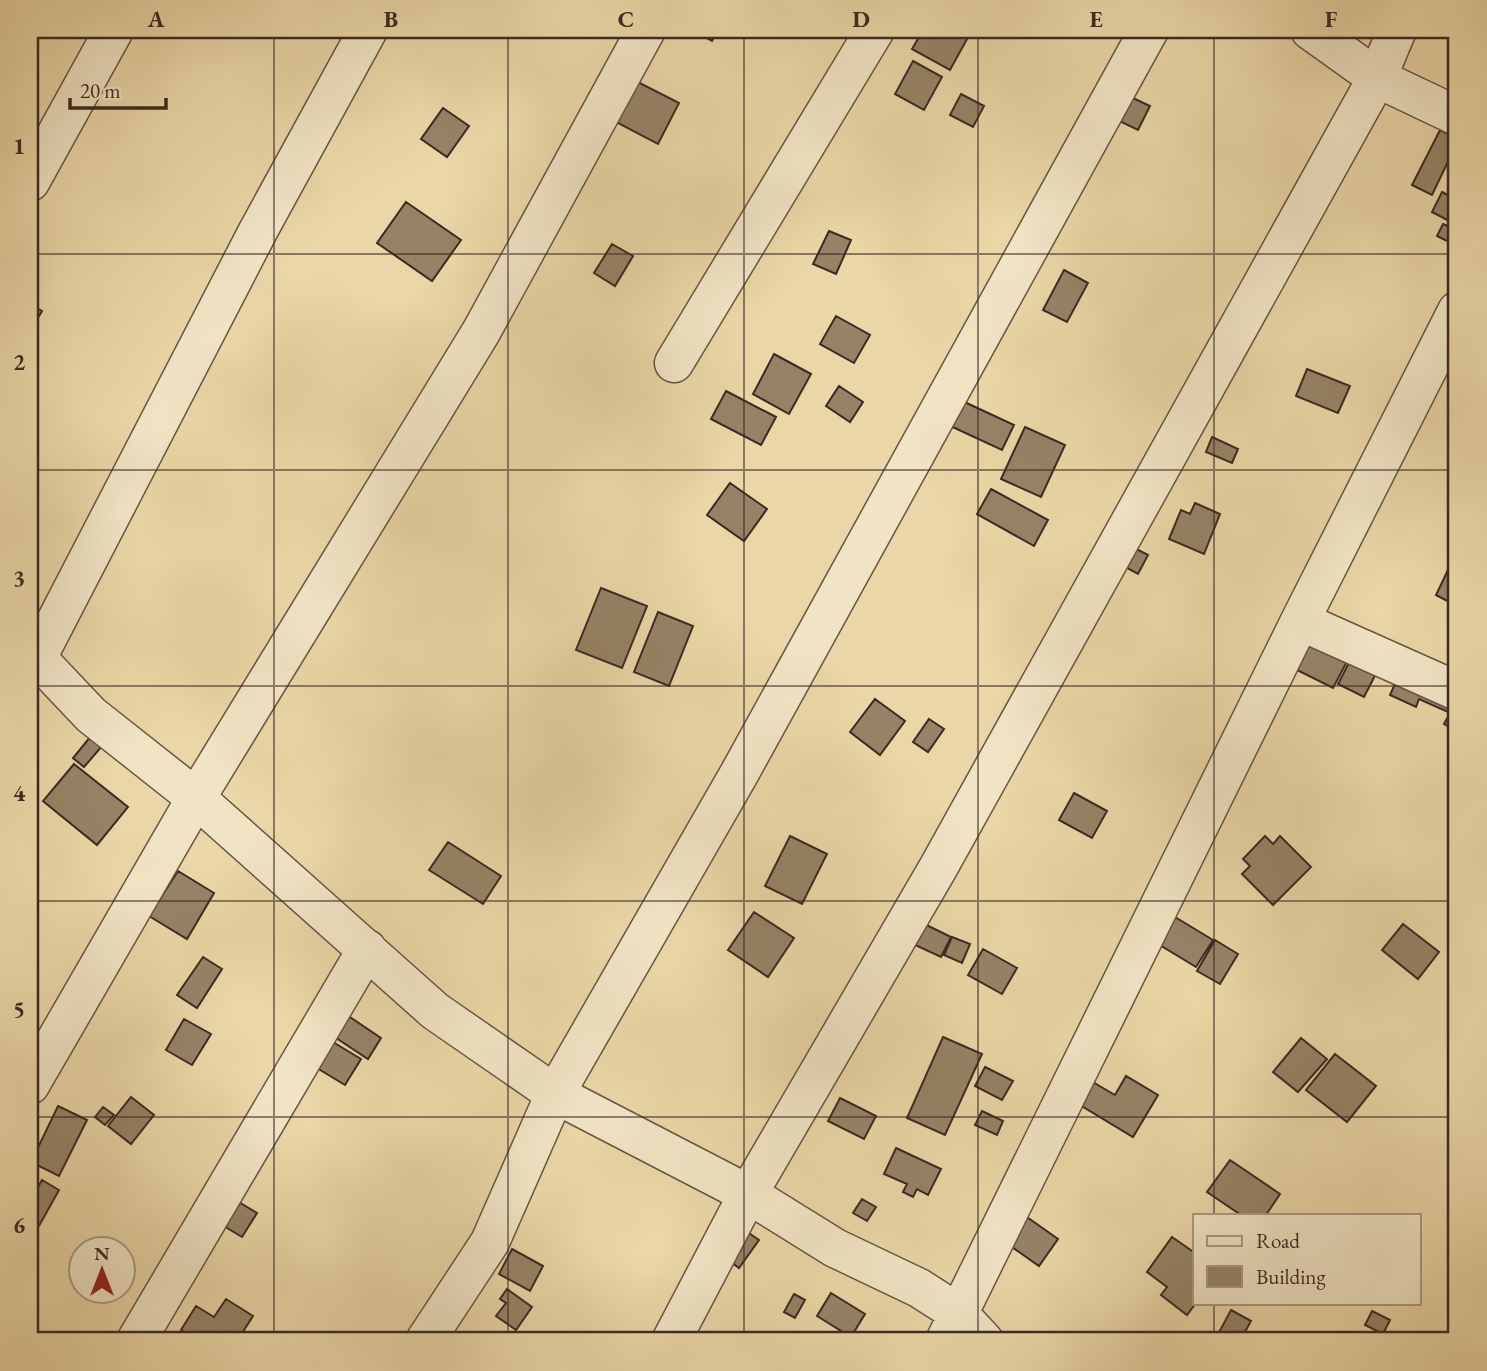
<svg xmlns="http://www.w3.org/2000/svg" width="1487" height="1371" font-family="'EB Garamond',serif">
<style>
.building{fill:#968367;stroke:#3b2a23;stroke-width:2}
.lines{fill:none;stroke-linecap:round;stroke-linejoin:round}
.minor-casing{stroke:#675544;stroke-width:41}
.minor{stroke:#f1e4c5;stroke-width:38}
.grid{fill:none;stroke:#3b2a23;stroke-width:2;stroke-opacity:0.55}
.neatline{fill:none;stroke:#3b2a23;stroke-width:2.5}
.grid-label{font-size:23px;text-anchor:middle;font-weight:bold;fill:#3b2a23}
</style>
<rect width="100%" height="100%" fill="#ead6a6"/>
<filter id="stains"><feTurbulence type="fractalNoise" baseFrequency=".00286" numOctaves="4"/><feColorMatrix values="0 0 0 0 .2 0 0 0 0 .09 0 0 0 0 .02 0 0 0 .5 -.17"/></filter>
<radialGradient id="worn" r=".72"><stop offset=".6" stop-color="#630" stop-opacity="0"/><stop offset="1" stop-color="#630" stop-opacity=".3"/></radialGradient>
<path class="building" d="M692,30H718L712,41Z
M923,30H972L950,70L912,49Z
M913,61L942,77L924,110L895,94Z
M620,73L679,103L658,144L599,113Z
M1118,91L1150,106L1138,130L1107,115Z
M961,94L984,106L973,127L950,115Z
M443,108L469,126L447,157L421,139Z
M1440,130L1457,138V143L1432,195L1412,185Z
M1442,192L1457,200V225L1432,212Z
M406,202L461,240L432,281L377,243Z
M1443,224L1457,230V246L1437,236Z
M829,231L851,240L836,274L813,264Z
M612,244L633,256L615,286L594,273Z
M1064,270L1088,283L1067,322L1043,310Z
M30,304L42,311L30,331Z
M836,316L870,335L854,363L820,344Z
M774,354L811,374L789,414L753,394Z
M1307,369L1350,386L1338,413L1296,396Z
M839,386L863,402L850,422L826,406Z
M726,391L776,417L761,445L711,419Z
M958,399L1014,425L1002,450L946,424Z
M1025,427L1065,445L1041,497L1001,479Z
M1212,437L1238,449L1232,463L1206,452Z
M730,483L767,509L744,541L707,515Z
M991,489L1048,520L1034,546L977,514Z
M1195,503L1220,514L1204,554L1169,539L1181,510L1190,514Z
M1117,539L1148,555L1138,574L1107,557Z
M1457,551V606L1436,595Z
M601,588L647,606L622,668L576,650Z
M658,612L693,626L669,686L634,672Z
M1313,629L1353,650L1333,688L1293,668Z
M1355,651L1381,664L1364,697L1338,684Z
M1402,668L1457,694L1448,712L1419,699L1416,707L1390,695Z
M875,699L905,721L880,755L850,732Z
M1457,701V732L1444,724Z
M929,719L944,729L928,752L913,742Z
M91,736L103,745L84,767L73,758Z
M74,764L128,807L97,845L43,801Z
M1074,793L1107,811L1092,838L1059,820Z
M790,836L827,854L802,904L765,886Z
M1265,836L1273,844L1280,836L1311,867L1273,905L1242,874L1250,866L1243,859Z
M448,842L501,876L483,904L429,870Z
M178,871L214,893L187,939L149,916Z
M754,912L794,938L768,977L728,950Z
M1170,914L1213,940L1196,967L1153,941Z
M910,917L951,937L941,957L900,938Z
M1403,924L1439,952L1418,979L1382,950Z
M952,937L970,944L962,963L944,955Z
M1215,940L1238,954L1220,984L1197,971Z
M983,949L1017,968L1002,994L968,975Z
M203,957L222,969L197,1008L177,995Z
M338,1009L381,1038L368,1059L324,1030Z
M184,1019L211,1034L192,1065L166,1050Z
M318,1033L361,1059L345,1085L302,1059Z
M943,1037L982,1054L945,1135L907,1118Z
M1301,1038L1327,1059L1298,1092L1273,1072Z
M1335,1054L1376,1086L1347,1122L1306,1090Z
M985,1067L1013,1081L1002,1100L975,1086Z
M1079,1074L1115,1095L1126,1076L1158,1095L1133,1137L1065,1096Z
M131,1097L154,1115L131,1144L108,1126Z
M840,1098L876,1116L864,1139L828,1121Z
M58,1106L87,1120L59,1176L31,1162Z
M103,1107L114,1115L105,1125L95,1117Z
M982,1111L1003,1121L997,1135L975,1125Z
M896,1148L941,1169L928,1195L917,1189L913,1197L903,1192L907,1184L884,1174Z
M1230,1160L1280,1194L1266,1215H1241L1207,1192Z
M42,1180L59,1190L39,1226L30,1221V1202Z
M222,1192L257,1213L242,1237L207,1216Z
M862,1199L876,1207L867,1221L853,1213Z
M1017,1210L1058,1239L1039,1266L1009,1245Z
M743,1229L759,1240L739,1268L723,1256Z
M1172,1237L1195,1253L1196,1303L1187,1315L1161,1295L1167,1287L1147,1272Z
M512,1249L543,1266L530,1291L499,1274Z
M507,1289L532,1307L516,1330L496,1316L506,1303L500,1299Z
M831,1293L865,1314L851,1337L817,1316Z
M794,1294L805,1300L795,1318L784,1312Z
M226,1299L253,1316L237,1341H199L181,1330L196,1306L214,1317Z
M1231,1310L1251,1321L1240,1341H1223L1216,1338Z
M1372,1311L1390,1320L1383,1334L1365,1325Z
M256,1333L269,1341H250Z
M181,1335L192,1341H177Z"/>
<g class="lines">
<g class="minor-casing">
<path id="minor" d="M1310,30L1377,78L1457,116
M30,182L114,30
M674,363L875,30
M1300,621L1457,691
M30,654L37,658L91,715L196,798L435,1011L555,1094L748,1194L835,1248L919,1288L958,1313L984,1341
M30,667L37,658L258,231L368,30
M30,1085L196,798L481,332L646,30
M136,1341L367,949
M425,1341L490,1242L555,1094L739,774L1149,30
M671,1341L748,1194L938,868L1377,78L1397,30
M945,1341L1300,621L1457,311"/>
</g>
<use href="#minor" class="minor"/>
</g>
<path class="grid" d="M274,30V1341M508,30V1341M744,30V1341M978,30V1341M1214,30V1215M30,254H1457M30,470H1457M30,686H1457M30,901H1457M30,1117H1457M1214,1303V1341"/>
<rect width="1487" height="1371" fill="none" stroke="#ead6a6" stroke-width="77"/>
<rect x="1193" y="1214" width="228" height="91" fill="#f1e4c5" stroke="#a89a84" stroke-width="2"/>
<rect x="1207" y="1236" width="35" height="10" fill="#f1e4c5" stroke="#a89a84" stroke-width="2"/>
<text x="1256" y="1248" font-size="21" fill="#3b2a23">Road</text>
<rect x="1207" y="1266" width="35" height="21" fill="#968367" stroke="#a89a84" stroke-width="2"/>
<text x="1256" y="1284" font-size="21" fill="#3b2a23">Building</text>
<g transform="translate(102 1270)"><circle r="33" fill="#f1e4c5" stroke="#a89a84" stroke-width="2"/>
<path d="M0-5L12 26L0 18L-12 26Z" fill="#8f2418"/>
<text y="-10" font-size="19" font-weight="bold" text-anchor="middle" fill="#3b2a23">N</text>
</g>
<path d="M70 98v10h96v-10" fill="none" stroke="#3b2a23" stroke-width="3.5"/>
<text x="80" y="98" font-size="21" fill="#3b2a23" stroke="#f1e4c5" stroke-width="5" paint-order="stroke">20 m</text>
<rect x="38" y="38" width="1410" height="1294" class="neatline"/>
<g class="grid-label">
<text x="156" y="27">A</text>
<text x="391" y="27">B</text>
<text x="626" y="27">C</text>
<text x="861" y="27">D</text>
<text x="1096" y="27">E</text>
<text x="1331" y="27">F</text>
<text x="19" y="154">1</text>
<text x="19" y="370">2</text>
<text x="19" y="586">3</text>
<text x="19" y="801">4</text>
<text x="19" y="1017">5</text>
<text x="19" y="1233">6</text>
</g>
<rect width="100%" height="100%" filter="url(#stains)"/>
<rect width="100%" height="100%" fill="url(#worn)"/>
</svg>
